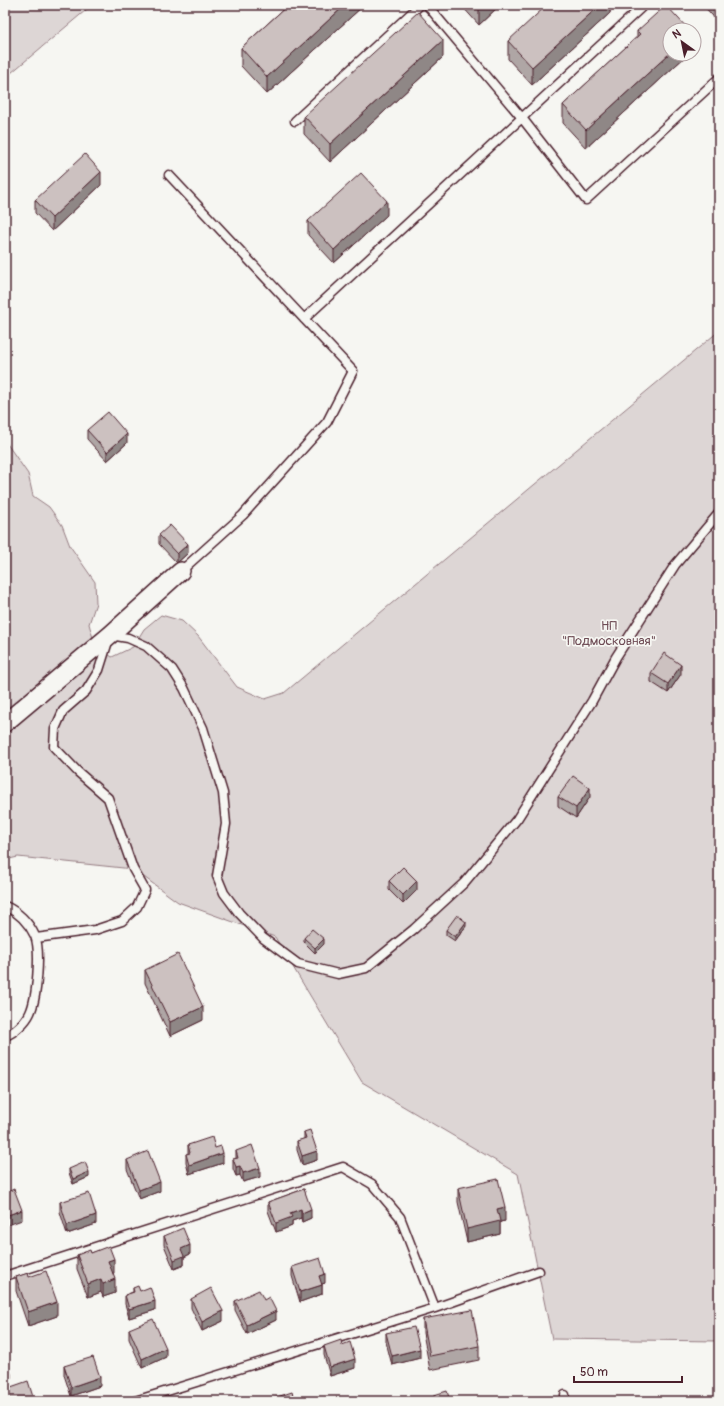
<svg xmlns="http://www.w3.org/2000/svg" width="724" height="1406" font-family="Pangolin,sans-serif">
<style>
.green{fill:#ddd6d5;stroke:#947a80}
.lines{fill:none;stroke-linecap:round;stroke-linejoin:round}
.lane-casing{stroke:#4a1f2b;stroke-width:11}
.street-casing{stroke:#4a1f2b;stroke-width:20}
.lane{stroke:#f6f6f2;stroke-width:8}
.street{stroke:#f6f6f2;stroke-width:17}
.wall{fill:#afa6a5;stroke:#4a1f2b}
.shaded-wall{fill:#8f8786;stroke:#4a1f2b}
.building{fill:#ccc1c0;stroke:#4a1f2b}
.labels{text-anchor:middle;stroke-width:3.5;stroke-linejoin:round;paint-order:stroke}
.park-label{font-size:13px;fill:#6f4d56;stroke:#f6f6f2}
</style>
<rect width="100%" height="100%" fill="#f6f6f2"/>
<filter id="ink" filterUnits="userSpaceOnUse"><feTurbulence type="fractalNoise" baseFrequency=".025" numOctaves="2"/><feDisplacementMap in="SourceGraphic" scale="8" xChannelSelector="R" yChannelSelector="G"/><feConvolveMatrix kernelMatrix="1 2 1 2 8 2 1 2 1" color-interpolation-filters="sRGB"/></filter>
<g filter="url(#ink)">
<path class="green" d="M5,5H92L5,78Z
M719,331V1341L552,1339L518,1174L362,1082L275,937L178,902L133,869L18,857L5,860V441L28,474L33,496L49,507L62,525L70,546L95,582L96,603L89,624L95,645L112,657L133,647L144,629L161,615L182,621L198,636L237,687L265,699L284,693Z"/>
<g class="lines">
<g class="lane-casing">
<path id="lane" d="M427,5L522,118L586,200L719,78
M295,121L420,5
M169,175L353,371L327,422L243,515L181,571
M304,319L644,5
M5,906C18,912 29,923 35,936C41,951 37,998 30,1013C26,1022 14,1033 5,1036
M36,938L95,930L122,921L137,907L145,890L133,869L108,798L78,772L54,747L55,729L63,711L86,691L99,670L110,635L128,638L146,646L172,669L184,688L203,728L223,793L226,824L217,876L224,893L239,913L263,938L298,964L338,974L366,968L414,929L464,883L517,819L592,701L616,657L675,565L719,513
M5,1276L343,1167L372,1184L400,1217L435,1308
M135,1401L435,1308L539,1271
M565,1401V1395"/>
</g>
<g class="street-casing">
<path id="street" d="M5,723L110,635L181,571"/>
</g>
<use href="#lane" class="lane"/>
<use href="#street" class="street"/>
</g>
<path class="wall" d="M288,5H364L267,94L241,66V48Z
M461,5H500L479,25Z
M610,5V13L532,85L508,59V41Z
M703,5H719V23Z
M637,31L670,54H688L586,148L563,123V105L637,37Z
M443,57L330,162L304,134V116Z
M101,185L52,231L35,213V200Z
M387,215L334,263L308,235V221Z
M87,430L127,443L107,461L87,439Z
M159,535L188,553L177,563L159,544Z
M651,673L681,674L668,693L651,682Z
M558,797H590L576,818L558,806Z
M389,881L417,890L403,904L389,890Z
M466,926L455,941L446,935V930Z
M304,938L324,944L315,953L304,942Z
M145,970L203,1020L170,1036L145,983Z
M304,1132L317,1160L302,1165L297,1150V1141L304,1139Z
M188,1145L215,1148L223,1163L189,1174L186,1163V1154H188Z
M236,1151L260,1177L243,1182L240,1175L236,1176L233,1169V1159H236Z
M127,1160L160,1191L139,1199L127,1169Z
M69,1169L89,1177L73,1184L69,1173Z
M458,1188L505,1221L500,1222V1234L467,1242L458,1202Z
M304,1189L311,1218L302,1222L301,1218L292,1221V1226L276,1232L268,1211V1202Z
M60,1202L96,1224L67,1234L60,1212Z
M164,1236L190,1254L184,1257V1265L174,1269L164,1245Z
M91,1253L114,1273H113L115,1293L103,1297L101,1292L88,1297L77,1269V1255Z
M292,1267L325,1283L322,1284V1294L300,1302L292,1276Z
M16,1277H29L57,1316L28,1326L16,1291Z
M133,1288L140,1291L155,1310L129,1318L125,1304V1295L133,1292Z
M191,1299L223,1321L202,1331L191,1308Z
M264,1300L276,1320L247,1334L235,1310V1301Z
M423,1319L479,1346V1360L430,1370L423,1333Z
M129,1329L166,1357L142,1368L129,1339Z
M386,1333L420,1358L392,1365L386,1342Z
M324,1346L355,1368L330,1376L324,1355Z
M64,1366L100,1386L71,1396L64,1375Z"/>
<path class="shaded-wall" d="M345,5H364L267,94V77Z
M481,5H500L479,25V7Z
M600,5H610V13L532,85V67Z
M443,40V57L330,162V144Z
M670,53V54H688L586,148V130Z
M101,172V185L52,231V218Z
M387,201V215L334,263V250Z
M127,434V443L107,461V452Z
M188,544V553L177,563V554Z
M681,665V674L668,693V684Z
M590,788V797L576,818V808Z
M417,881V890L403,904V895Z
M466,922V926L455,941V937Z
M324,939V944L315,953V948Z
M203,1007V1020L170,1036V1022Z
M317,1151V1160L302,1165V1156Z
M223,1153V1163L189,1174V1165Z
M240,1166V1175L236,1176V1167Z
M260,1168V1177L243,1182V1173Z
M89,1172V1177L73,1184V1179Z
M160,1182V1191L139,1199V1190Z
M505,1207V1221L500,1222V1234L467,1242V1229L497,1209Z
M301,1209V1218L292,1221V1226L276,1232V1223L290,1213Z
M311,1209V1218L302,1222V1213Z
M22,1210V1220L5,1226V1216Z
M96,1215V1224L67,1234V1225Z
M190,1245V1254L184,1257V1265L174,1269V1260L181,1249Z
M114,1259V1273L108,1275V1261Z
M325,1274V1283L319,1285V1276Z
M101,1279V1292L88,1297V1284Z
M115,1279V1293L103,1297V1284Z
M322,1285V1294L300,1302V1292Z
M155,1301V1310L129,1318V1309Z
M57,1302V1316L28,1326V1312Z
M223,1311V1321L202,1331V1322Z
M276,1311V1320L247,1334V1325Z
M166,1348V1357L142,1368V1359Z
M420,1349V1358L392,1365V1356Z
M355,1359V1368L330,1376V1367Z
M11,1374V1379L5,1381V1376Z
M100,1377V1386L71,1396V1387Z"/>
<path class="building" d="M288,5H345L267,77L241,48Z
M547,5H600L532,67L508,41Z
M666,5L689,30H670V53L586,130L563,105L640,34L637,31Z
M418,12L443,40L330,144L304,116Z
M85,154L101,172L52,218L35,200Z
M361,173L387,201L334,250L308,221Z
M108,412L127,434L107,452L87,430Z
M170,525L188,544L177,554L159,535Z
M664,653L681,665L668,684L651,673Z
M573,776L590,788L576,808L558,797Z
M403,867L417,881L403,895L389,881Z
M457,915L466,922L455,937L446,930Z
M312,929L324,939L315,948L304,938Z
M178,954L203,1007L170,1022L145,970Z
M310,1130L317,1151L302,1156L297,1141L306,1138L304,1132Z
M212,1137L215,1148L221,1146L223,1153L189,1165L186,1154L190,1153L188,1145Z
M252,1145L260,1168L243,1173L240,1166L236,1167L233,1159L238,1158L236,1151Z
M148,1151L160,1182L139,1190L127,1160Z
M85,1162L89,1172L73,1179L69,1169Z
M498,1179L505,1207L497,1209L500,1221L467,1229L458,1188Z
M14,1189L22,1210L5,1216V1193Z
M304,1189L311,1209L302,1213L301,1209L290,1213L292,1217L276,1223L268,1202Z
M89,1193L96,1215L67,1225L60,1202Z
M183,1228L190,1245L181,1249L184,1256L174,1260L164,1236Z
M109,1246L114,1259L108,1261L115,1279L103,1284L101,1279L88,1284L77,1255L90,1250L91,1253Z
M320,1258L325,1274L319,1276L322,1285L300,1292L292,1267Z
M46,1271L57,1302L28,1312L16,1277L28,1273L29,1277Z
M138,1286L140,1291L150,1287L155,1301L129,1309L125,1295L134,1292L133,1288Z
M211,1288L223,1311L202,1322L191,1299Z
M259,1290L264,1300L269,1297L276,1311L247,1325L235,1301Z
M472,1310L479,1346L430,1356L423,1319Z
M153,1319L166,1348L142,1359L129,1329Z
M414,1327L420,1349L392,1356L386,1333Z
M341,1340L342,1345L350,1342L355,1359L330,1367L324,1346Z
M93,1357L100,1377L71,1387L64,1366Z
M8,1364L11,1374L5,1376V1365Z
M28,1381L34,1400L31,1401H5V1389Z
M447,1391L450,1401H436L434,1395Z
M292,1392L295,1401H265Z
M707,1397L719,1398V1401H707Z"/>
</g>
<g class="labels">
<g class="park-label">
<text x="609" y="630">НП<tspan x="609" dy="15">"Подмосковная"</tspan></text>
</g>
</g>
<rect width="724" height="1406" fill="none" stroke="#f6f6f2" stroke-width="20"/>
<rect x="10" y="10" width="704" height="1386" fill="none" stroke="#4a1f2b" stroke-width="1.5" filter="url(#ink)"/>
<g transform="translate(682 42) rotate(327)"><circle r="19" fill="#f6f6f2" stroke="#b1a0a2"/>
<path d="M0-3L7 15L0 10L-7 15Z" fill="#4a1f2b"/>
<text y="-6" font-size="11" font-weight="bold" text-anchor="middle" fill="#4a1f2b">N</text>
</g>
<path d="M574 1376v6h108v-6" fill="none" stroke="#4a1f2b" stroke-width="2"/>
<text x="580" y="1376" font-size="12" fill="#4a1f2b" stroke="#f6f6f2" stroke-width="3" paint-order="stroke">50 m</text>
</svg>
